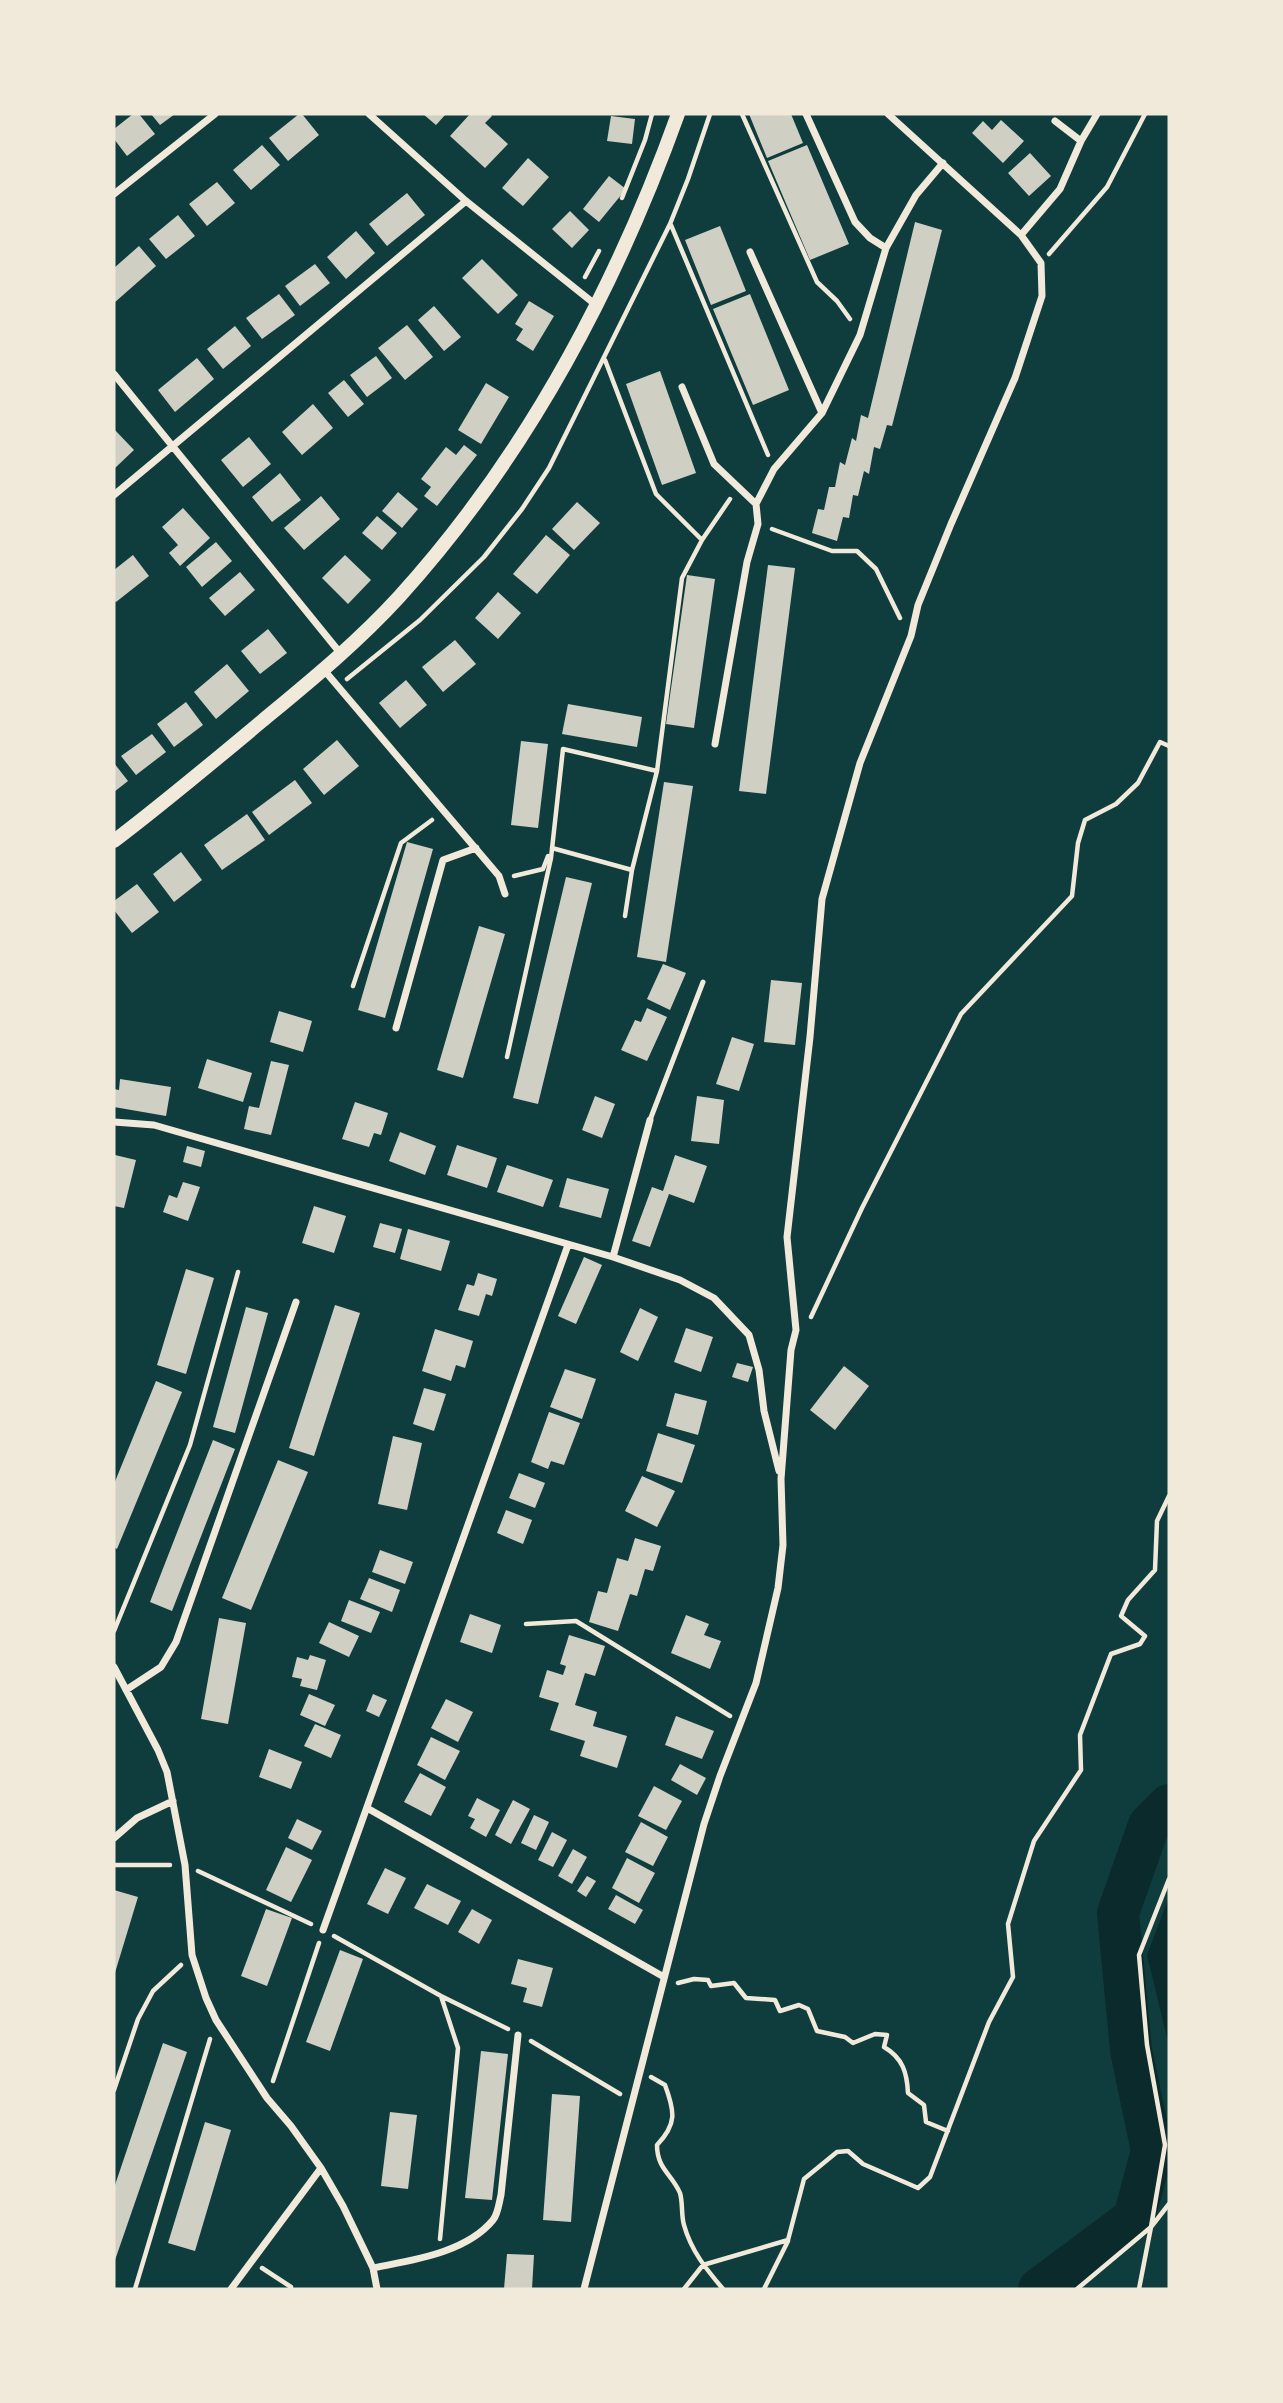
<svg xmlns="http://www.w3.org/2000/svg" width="1283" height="2403" font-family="'Golos Text',sans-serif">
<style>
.water{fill:#0a2a2b}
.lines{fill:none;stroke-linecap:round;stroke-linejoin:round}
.river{stroke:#0a2a2b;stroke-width:42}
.building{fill:#cfcfc3}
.path{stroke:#f1e9da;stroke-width:4.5}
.service{stroke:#f1e9da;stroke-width:5}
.minor{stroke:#f1e9da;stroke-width:7}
.secondary{stroke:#f1e9da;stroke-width:14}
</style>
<rect width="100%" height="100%" fill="#0f3d3e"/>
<path class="water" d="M1169,1897V2046L1147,1955Z"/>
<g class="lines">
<path class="river" d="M1039,2289L1134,2218L1152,2151L1131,2050L1118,1913L1149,1825L1169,1805"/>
</g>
<path class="building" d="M133,114H139L155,134L127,156L114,139V129Z
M151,114H175L160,125Z
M299,114H302L319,135L288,161L269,138Z
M423,114H446L436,125Z
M470,114H490L492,116L485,123L508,144L485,168L450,136Z
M749,114H791L803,143L767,158Z
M611,116L635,119L632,144L607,141Z
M1001,120L1024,141L1003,163L972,133L983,121L992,130Z
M262,145L280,165L251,190L233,170Z
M807,145L849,244L810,260L768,161Z
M1030,153L1051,176L1029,196L1008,173Z
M528,158L549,177L523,206L502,188Z
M609,176L626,189L599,222L583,209Z
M217,182L235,203L207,226L189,204Z
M407,193L425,215L387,246L369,224Z
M570,211L589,230L572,248L552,229Z
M178,215L195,236L166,259L149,239Z
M915,222L942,230L892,426L887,425L880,449L874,447L869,474L864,471L858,496L853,495L849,518L843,517L837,541L812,533L818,509L824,510L829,487H835L840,462L845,465L852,438L856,441L861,415L868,418Z
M720,226L746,291L711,305L685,240Z
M356,231L375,253L346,279L327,257Z
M139,246L156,266L114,303V268Z
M482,259L518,295L498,314L462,278Z
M315,264L330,283L300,306L285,286Z
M279,294L295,315L262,339L246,318Z
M750,294L789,390L753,405L713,309Z
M529,301L554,316L533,351L516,340L523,329L515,324Z
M434,306L461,337L444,351L418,320Z
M407,325L433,357L405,380L378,348Z
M235,326L251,346L223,369L207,349Z
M376,356L392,378L367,397L350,375Z
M197,358L214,379L175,412L158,390Z
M660,371L696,473L662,485L626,384Z
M344,380L364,404L348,417L328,393Z
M486,383L509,397L481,444L458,430Z
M313,404L333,428L302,455L282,432Z
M114,429L134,450L114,469Z
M249,437L271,464L243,487L221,460Z
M464,445L477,455L437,506L424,496L431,487L421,479L446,447L456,455Z
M280,473L301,500L272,522L252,497Z
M398,492L418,509L402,528L382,511Z
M321,496L340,519L304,550L284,528Z
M577,502L600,523L574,550L552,529Z
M183,508L210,538L180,566L169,553L178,545L162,527Z
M377,516L397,533L382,550L362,533Z
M546,535L570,555L537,594L513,574Z
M216,542L232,561L202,587L186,567Z
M133,555L149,576L116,602L114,600V570Z
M345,555L371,580L348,604L322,578Z
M768,565L795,568L766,794L739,791Z
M240,572L255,590L225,616L209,598Z
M687,575L715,579L694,728L666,724Z
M498,592L521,613L498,639L475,618Z
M268,629L287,653L260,674L241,651Z
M455,640L476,664L443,692L422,667Z
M227,664L249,691L216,719L194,692Z
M406,680L427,705L400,728L379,703Z
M186,702L203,725L174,747L157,724Z
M568,704L642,717L637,747L562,734Z
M152,734L166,752L136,775L121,756Z
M337,740L359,766L324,795L303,769Z
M521,741L548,744L538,828L511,825Z
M114,763L128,781L114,792Z
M295,780L312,803L269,835L252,812Z
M664,782L693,786L666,962L637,957Z
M247,814L265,840L222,870L204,845Z
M407,842L433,849L385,1018L358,1010Z
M181,852L202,880L174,902L153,874Z
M566,877L592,883L538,1104L513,1098Z
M137,884L159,912L132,933L114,910V901Z
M479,926L505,934L463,1078L437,1070Z
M663,964L686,973L670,1010L647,999Z
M771,980L802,983L795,1045L764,1042Z
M647,1008L667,1017L647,1061L621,1050L635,1020L641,1022Z
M279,1011L312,1021L303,1052L270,1042Z
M732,1037L754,1044L739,1091L716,1084Z
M207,1059L252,1073L243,1102L198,1088Z
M271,1061L289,1065L271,1135L244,1129L249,1106L259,1108Z
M120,1079L171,1087L166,1116L114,1107V1089L119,1090Z
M595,1096L615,1104L602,1138L582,1130Z
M697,1096L724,1100L719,1144L691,1141Z
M355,1102L388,1113L381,1135L374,1133L369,1147L342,1139Z
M400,1132L436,1146L425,1175L389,1161Z
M457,1145L497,1158L487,1188L447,1175Z
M187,1146L205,1151L201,1167L183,1162Z
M115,1155L136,1160L124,1208L114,1206Z
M675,1155L707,1166L694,1203L669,1194L650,1247L632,1241L652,1187L663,1191Z
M507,1165L553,1180L543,1207L497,1192Z
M567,1178L609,1189L601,1218L559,1207Z
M183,1182L200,1187L188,1221L163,1212L169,1195L177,1198Z
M314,1206L346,1216L334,1253L302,1243Z
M380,1223L402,1229L395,1253L373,1247Z
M408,1229L450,1241L441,1271L400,1259Z
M584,1257L602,1265L576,1324L558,1316Z
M186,1269L214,1278L186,1374L157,1365Z
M478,1273L497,1279L492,1296L486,1294L479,1316L458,1310L467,1284L474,1286Z
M335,1305L360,1313L314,1456L289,1448Z
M246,1307L268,1313L235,1433L213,1427Z
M640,1308L658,1317L638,1361L620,1352Z
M686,1328L713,1337L701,1372L674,1362Z
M435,1329L473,1341L465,1368L456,1365L451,1381L422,1371Z
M737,1363L753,1367L748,1382L732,1377Z
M844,1366L869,1386L835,1430L810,1410Z
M565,1369L596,1379L582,1419L550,1407Z
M156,1381L182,1392L117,1549L114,1547V1484Z
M424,1388L446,1394L434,1431L413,1424Z
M675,1393L707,1401L698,1435L666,1426Z
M549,1412L580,1423L564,1465L551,1461L548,1469L531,1462Z
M658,1433L695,1445L682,1483L646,1471Z
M393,1436L422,1443L407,1510L378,1504Z
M213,1440L235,1449L172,1611L150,1602Z
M278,1460L308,1472L251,1610L222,1598Z
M519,1473L545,1483L535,1508L509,1498Z
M642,1476L675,1491L657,1527L625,1511Z
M506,1510L532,1520L523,1544L497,1533Z
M635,1538L661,1546L653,1571L645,1569L637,1596L630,1594L618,1631L589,1622L598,1591L607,1593L617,1558L628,1561Z
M380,1550L413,1562L405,1584L372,1572Z
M369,1578L400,1590L392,1612L360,1599Z
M349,1600L380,1612L371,1633L341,1621Z
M470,1614L501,1625L492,1653L460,1642Z
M686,1615L709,1624L704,1635L721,1641L710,1669L671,1653Z
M219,1618L246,1623L228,1724L201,1719Z
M329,1622L359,1636L349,1657L319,1643Z
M569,1635L605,1646L595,1676L585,1673L575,1705L597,1712L593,1726L627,1736L617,1768L580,1756L585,1741L550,1730L559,1703L539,1697L547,1670L563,1675L566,1666L560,1664Z
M310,1655L326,1660L317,1690L300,1686L302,1679L292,1677L297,1657L308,1660Z
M309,1694L335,1705L325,1726L300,1715Z
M373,1694L387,1700L379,1717L366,1711Z
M446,1699L473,1712L458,1742L431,1728Z
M676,1716L714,1731L702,1759L665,1745Z
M315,1724L341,1735L331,1758L304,1746Z
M431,1737L460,1751L445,1780L417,1765Z
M269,1749L302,1762L291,1789L259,1777Z
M680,1764L706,1778L697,1795L671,1780Z
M420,1773L446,1787L431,1816L404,1802Z
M654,1786L682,1801L666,1830L638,1816Z
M477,1798L500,1810L486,1837L470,1828L475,1819L468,1816Z
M513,1800L530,1809L511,1844L495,1835Z
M534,1815L549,1822L536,1850L521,1843Z
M297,1819L322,1831L312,1850L288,1838Z
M641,1822L668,1837L653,1866L625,1852Z
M552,1832L567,1840L553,1867L538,1860Z
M286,1847L312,1860L291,1902L266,1890Z
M573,1849L587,1857L572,1884L558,1876Z
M627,1858L655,1873L639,1903L612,1888Z
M385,1868L406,1878L388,1914L367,1904Z
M587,1876L596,1881L586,1897L577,1891Z
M427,1884L461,1901L448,1925L414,1908Z
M114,1890L138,1897L114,1976Z
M616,1895L643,1910L635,1924L608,1909Z
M266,1909L292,1918L267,1986L241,1976Z
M472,1909L492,1920L479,1944L458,1932Z
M340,1950L363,1959L330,2051L306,2042Z
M518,1959L553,1968L542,2007L523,2002L527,1988L511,1984Z
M163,2043L187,2052L114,2263V2188Z
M481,2051L508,2054L492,2200L465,2198Z
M552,2094L580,2096L571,2222L543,2220Z
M390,2112L417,2115L408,2189L381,2186Z
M205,2122L231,2130L195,2251L168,2243Z
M507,2254L534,2255L532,2289H504Z"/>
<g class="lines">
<path class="path" d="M742,114L817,282L837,301L850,319
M622,198L645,140L652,114
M671,225L768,455
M1049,254L1107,187L1145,114
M585,277L599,251
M605,360L656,494L702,540
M772,529L832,551H857L876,569L900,618
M347,679L420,620L484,557L522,509L549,468L670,224L688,179L710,114
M552,848L632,870
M514,876L543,869L548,856
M625,916L632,870L657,771L682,578L702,540L730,499
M353,986L401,843L432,820
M507,1057L551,858L563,749L657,771
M811,1317L862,1208L961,1014L1072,896L1078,843L1085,820L1116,804L1138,783L1160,742L1169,746
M526,1624L576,1621L730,1716
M114,1631L190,1445L238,1272
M114,1865H170
M198,1871L311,1924
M334,1936L441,1996L508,2029
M678,1983L694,1979L708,1980L711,1986L734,1983L746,1998L775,2000L780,2011L799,2005L808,2009L817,2031L845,2037L853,2043L875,2034L887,2035L884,2047C903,2058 907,2073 908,2093L924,2105L926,2122L948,2131
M531,2041L620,2094
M651,2077L665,2085C675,2112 677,2124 657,2145C657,2169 672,2174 680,2193C683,2203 681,2215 684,2225C691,2251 707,2270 723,2289
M273,2081L319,1943
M114,2090L138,2019L153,1991L181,1965
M440,2239L458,2048L441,1996
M262,2268L291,2287
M135,2289L210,2039
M684,2289L703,2265L788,2240L804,2179L837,2152L848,2151L863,2164L918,2188L930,2177L989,2022L1013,1977L1008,1924L1034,1841L1081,1770L1080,1735L1111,1654L1140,1644L1145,1636L1121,1616L1128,1600L1155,1570L1157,1521L1169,1496
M764,2289L788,2241
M1077,2289L1151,2227L1165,2145L1147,2045L1139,1955L1169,1879
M1139,2289L1151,2227L1169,2204"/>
<path class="service" d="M650,1120L703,982"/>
<path class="minor" d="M369,114L466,201L596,305
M806,114L855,222L870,238L886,248
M1055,121L1081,141
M114,194L215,114
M1021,235L1060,189L1081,141L1097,114
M750,252L822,413
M114,374L341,654
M682,387L714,464L756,504
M114,495L466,201
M324,670L499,876L505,894
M715,744L747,562L758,524L756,504L774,469L822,413L860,335L886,248L916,195L943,163
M396,1028L443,860L476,848
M114,1122L154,1125L613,1257L680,1280L714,1298L749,1335L759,1370L764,1411L779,1471
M613,1257L650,1120
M114,1667L158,1750L167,1772L185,1865L192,1955L206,1998L216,2020L267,2098L291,2126L321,2168L343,2206L373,2268L377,2289
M126,1690L161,1667L176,1642L296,1302
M367,1808L664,1977
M114,1838L137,1818L173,1801
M323,1930L568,1245
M373,2268C412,2260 466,2253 493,2220C498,2214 499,2203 501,2195L518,2035
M231,2289L321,2168
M584,2289L704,1824L720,1776L756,1683L778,1588L783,1545L781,1479L791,1350L796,1330L787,1237L810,1037L822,899L860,763L911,636L918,605L951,524L1015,378L1042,296L1041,263L1021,235L888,114"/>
<path class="secondary" d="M114,841C164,803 213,762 262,721C309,682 357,643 399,597C525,458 615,289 678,114"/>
</g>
<rect width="1283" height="2403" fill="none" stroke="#f1e9da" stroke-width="231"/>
</svg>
